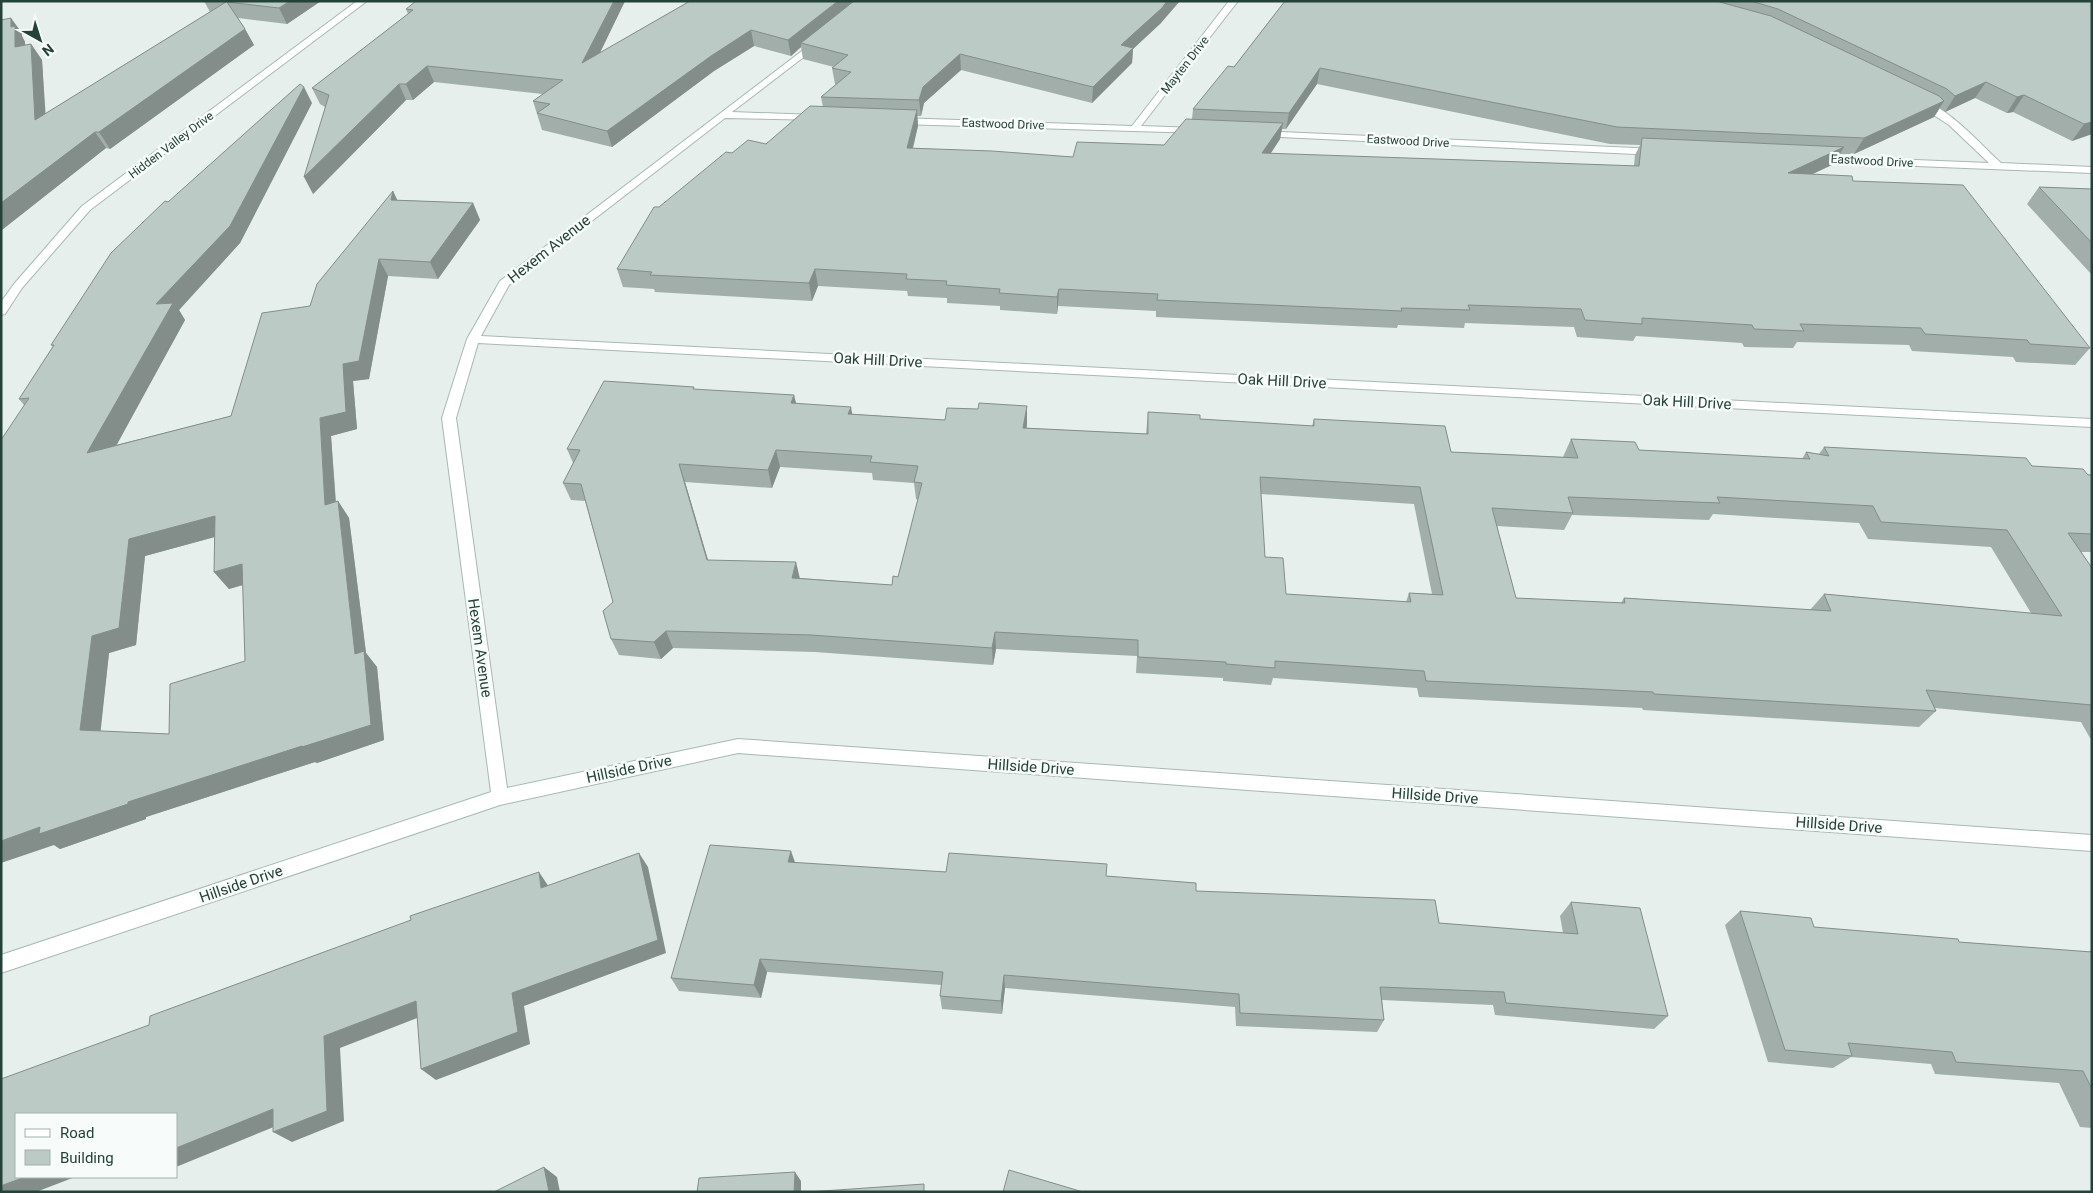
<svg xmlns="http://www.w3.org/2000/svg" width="2093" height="1193" font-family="Roboto,sans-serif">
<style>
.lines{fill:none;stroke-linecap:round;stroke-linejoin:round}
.street-casing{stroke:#a8b8b2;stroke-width:2}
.street{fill:#fff;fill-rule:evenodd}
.wall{fill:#a1aea9;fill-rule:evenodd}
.shaded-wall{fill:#838d89}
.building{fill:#bbcac4;stroke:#838d89;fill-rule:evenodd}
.labels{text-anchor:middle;stroke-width:5;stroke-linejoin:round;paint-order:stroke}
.far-street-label{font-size:12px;fill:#24423a;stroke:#f7fbf9}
.street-label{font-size:15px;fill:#24423a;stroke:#f7fbf9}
</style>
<rect width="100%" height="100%" fill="#e6efeb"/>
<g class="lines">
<g class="street-casing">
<path id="street" d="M357,1H367L90,210L22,288L5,314L1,315V302L14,284L82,206Z
M1229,1H1238L1141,126L1197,128L1200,129V133L898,124L893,121L898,118L1132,126Z
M819,38L822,39V43L732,112L817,115L822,118L820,120L725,118L509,285L481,336L2092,419V427L478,343L456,418L507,788L738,739L2092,835V851L738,753L500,805L1,973V955L491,792L442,418L467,339L500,281Z
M1920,99C1949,108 1979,143 2001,163L2092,167V173L1817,162L1812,159L1817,156L1989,163L1949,125L1917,104L1915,102Z
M1260,131L1657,149L1662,152L1657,155L1257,136V132Z"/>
</g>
<use href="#street" class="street"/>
</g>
<path class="wall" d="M204,1H321L287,24L238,18L245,29L254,45L110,149L106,148L1,230V20L22,33V36L25,42V45L31,44L42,60L45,114L210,12Z
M625,1L600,53L690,1L1161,23L1133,49L1132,63L1092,103L961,70L924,103L921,116H917L918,126L913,149L1073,157L1164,145L1192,119L1193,109L1234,67L1285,1H2092V134L2072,141L2013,112L2007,113L1975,98L1945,112L1940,108L1934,117L1854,154H1840L1834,164L1813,174L1853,181L2090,348L2075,365L2016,362L2013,357L1912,351L1909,345L1797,342L1793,348L1744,347L1742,343L1636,336L1633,341L1577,337L1574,327L1465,323L1464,328L1398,325L1397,328L1156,317V311L1058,306L1057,314L1000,310V306L947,303V298L908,296L907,291L818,286L812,301L655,292L654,289L623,287L617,269L659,207L732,153L766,144L823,107L821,97L836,84H835L832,68L834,67L803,59L801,47L791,56L754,46L714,71L612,147L542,130L533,101L543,94L434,82L413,100H406L313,194L325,107L320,104L312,88L408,14L406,9ZM1317,84L1610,144L1640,145L1635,155L1634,166L1270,154L1280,139L1282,129H1286Z
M312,103L240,243L179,310L185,320L116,445L231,416L393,191L397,200L473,203L480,220L438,279L388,276L369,379L353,381L357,429L331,436L336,502L338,501L349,518L366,653L377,667L384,740L317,763L315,762L146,817V819L60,849L54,845L24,405L19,399L53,347L51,345L168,202ZM215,537L214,572L229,589L243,585L245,661L169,734L100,731L109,653L136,645L145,556Z
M2039,187L2092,189V275L2027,204Z
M695,390L794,395L796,403L852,414L945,420L978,409L1027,406V428L1146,434L1148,412L1200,419L1312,426L1314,419L1451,452L1563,457L1571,439L1639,450L1802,459L1806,452L1819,454L1824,447L2032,466L2092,475V552H2081L2092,568V739L2090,738L2081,722L1935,708L1936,711L1919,727L1643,710L1642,708L1419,697L1417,688L1273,678L1271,685L1223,681V678L1136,673L1137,656L996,649L993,665L815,652L673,648L661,659L619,655L611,639L613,602L585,501L571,500L563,483L573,463L567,449ZM780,467L872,473L873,480L914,483L916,499L918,500L898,577L892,585L800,578L708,560L685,482L772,488ZM1261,494L1414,504L1432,594L1409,593L1406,602L1286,594L1265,557ZM1713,514L1859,523L1868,539L1991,547L2031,613L1824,594L1810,610L1624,598L1621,603L1516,598L1497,526L1564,530L1572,515L1709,520Z
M795,863L946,872L1106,876L1196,891L1439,923L1563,933L1560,916L1571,902L1668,1016L1654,1029L1495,1015L1493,1005L1382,1000L1384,1020L1377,1032L1236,1026L1235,1007L1005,988L1002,1014L942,1009L940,996L942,985L767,972L761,998L679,991L671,978Z
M1740,911L1814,927L1959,942L2088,952L2092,950V1128L2080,1127L2059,1083L1935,1074L1931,1064L1851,1057L1833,1068L1768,1062L1725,925Z"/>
<path class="shaded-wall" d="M290,1H321L287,24L279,8Z
M614,1H625L587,79L582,63Z
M838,1H860L801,43V47L791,56L788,40Z
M1167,1H1180L1161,23L1133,49L1132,63L1092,103L1093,87L1121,45Z
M11,18L22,33V36L25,42L26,63L15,47L11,27Z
M245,29L254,45L110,149L99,132Z
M751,30L754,46L714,71L612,147L607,131L711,56Z
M31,44L42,60L47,136L35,120Z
M960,54L961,70L924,103L921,116L919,100L923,87Z
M427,66L434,82L413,100L406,84Z
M1320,68L1317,84L1286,129L1289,113Z
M1986,82L1975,98L1945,112L1955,96Z
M399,84L406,100L313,194L304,177Z
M304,87L312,103L240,243L179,310L185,320L103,470L87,453L156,304Z
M2024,95L2013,112L2007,113L2017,97Z
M1944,101L1934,117L1854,154L1864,138Z
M917,110L918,126L908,165L907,148Z
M2092,122V134L2072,141L2084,124Z
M1283,123L1280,139L1260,170L1262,153Z
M95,132L106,148L2,230L1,229V203Z
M1844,147L1834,164L1779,189L1788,173Z
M393,191L401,208L391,200Z
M473,203L480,220L438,279L430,262Z
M379,259L388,276L369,379L353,381L357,429L331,436L337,522L325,505L320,418L343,364Z
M815,269L818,286L812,301L809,283Z
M1059,289L1058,306L1057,314V297Z
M794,395L798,413L791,403Z
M1027,406V423L1024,446L1023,428Z
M851,407L854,424L848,414Z
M776,450L780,467L772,488L768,470Z
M679,464L685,482L713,577L707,560Z
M338,501L349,518L366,653L377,667L384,740L317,763L315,762L146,817V819L60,849L54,845L1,863V841L40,827L128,802L355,654Z
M215,516L229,533L145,556L136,645L109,653L99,746L80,730L92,636L129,539Z
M796,562L800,579L792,578Z
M242,564L256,581L229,589L214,572Z
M666,631L673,648L661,659L654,642Z
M995,632L996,649L993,665L992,648Z
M791,851L796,865L788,862Z
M639,853L648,867L666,953L524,1006L530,1044L436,1080L421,1069Z
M539,872L549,887L541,888Z
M760,959L767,972L761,998L754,985Z
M1004,975L1005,988L1002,1014L1001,1001Z
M416,1001L430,1013L340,1048L344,1121L292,1142L273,1132L324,1036Z
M273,1109L291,1120L176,1167V1148Z
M544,1167L557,1177L560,1192H549Z
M795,1172L801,1181V1192H794Z
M25,1177H75L36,1192H2L3,1185Z"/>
<path class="building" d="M218,1H290L279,8L227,2L245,29L99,132H95L1,203V20L11,18V27L15,26V47L31,44L35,120L226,2Z
M416,1H614L582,63L690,1H838L788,40L751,30L711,56L607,131L537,113L550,104L533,101L563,80L427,66L406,84H399L304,177L329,95L312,88L413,10L406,9Z
M854,1H1167L1162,8L1121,45L1133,48L1093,87L960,54L923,87L919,100L821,97L851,72L832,68L848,55L801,43Z
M1285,1H1716L1771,16L1939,96L1944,101L1864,138L1617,127L1320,68L1289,113L1193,109L1228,66L1234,67Z
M1751,1H2092V122L2084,124L2024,95L2017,97L1986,82L1955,96L1947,89L1778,9Z
M300,84L304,87L230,226L156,304L173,303L87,453L231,416L262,313L310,306L317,284L393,191L391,200L473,203L430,262L379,259L359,361L343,364L346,412L320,418L325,505L338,501L355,654L364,651L371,725L302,747V746L128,802V804L39,834L40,827L1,841V440L29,398L19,399L54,345H51L111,253L165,201L168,202ZM215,516L214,572L242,564L245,661L170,684L169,734L80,730L92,636L119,628L129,539Z
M810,106L917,110L907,148L992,151L1073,157L1077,142L1164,145L1186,119L1283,123L1262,153L1639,166L1642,138L1844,147L1788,173L1852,176L1853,181L1963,185L2090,348L2030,344L2027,340L1925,334L1921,328L1800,324L1804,331L1754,329L1752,325L1642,318V324L1585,320L1581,309L1468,305L1470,310L1401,308L1402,311L1157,300L1158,294L1059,289L1057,297L999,293L1000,289L946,285L947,281L906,279L907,274L815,269L809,283L650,275L652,272L617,269L654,207H659L726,152L732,153L748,140L766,144Z
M2039,187L2092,189V243Z
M604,381L694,387L693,389L794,395L791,403L851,407L848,414L945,420L947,408L978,409L979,403L1027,406L1023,428L1148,434V412L1200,415V419L1314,426V419L1445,426L1451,452L1578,458L1571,439L1635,442L1639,450L1810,459L1806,452L1829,456L1824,447L2026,458L2032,466L2083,469L2088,475H2092V534L2068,533L2092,568V705L1926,690L1936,711L1654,694L1653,692L1426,681L1424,671L1275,661V668L1226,664V662L1138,657V640L995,632L992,648L811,635L666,631L654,642L611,639L603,611L613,602L581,484L563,483L580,450L567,449ZM776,450L872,456L870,462L918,466L914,482L922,483L898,577L893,576L892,585L792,578L796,562L707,560L679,464L768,470ZM1260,477L1420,487L1443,595L1409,593L1411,602L1286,594L1283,558L1265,557ZM1568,497L1720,503L1717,497L1873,506L1881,522L2007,530L2062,616L1824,594L1831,611L1624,598L1625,603L1516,598L1492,508L1573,513Z
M710,845L791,851L788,862L946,872L949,853L1107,864L1106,876L1196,883V891L1435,900L1439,923L1578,934L1571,902L1640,908L1668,1016L1506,1003L1504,992L1380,987L1384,1020L1240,1013L1239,994L1004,975L1001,1001L940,996L943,972L760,959L754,985L671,978Z
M639,853L658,940L512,993L518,1032L421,1069L416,1001L324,1036L327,1111L273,1132V1109L176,1148V1114H16V1177H25L3,1185L2,1192H1V1079L149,1025L150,1016L411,920L410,916L539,872L541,888Z
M1740,911L1811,918L1814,927L1958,939L1959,942L2092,952V1089L2083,1071L1956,1062L1952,1052L1848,1043L1852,1056L1785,1050Z
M544,1167L549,1192H494Z
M1009,1170L1083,1192H1003Z
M795,1172L794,1192H697L699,1178Z
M924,1184V1192H808Z"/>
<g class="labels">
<g class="far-street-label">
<text transform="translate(1185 65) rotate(-52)" y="4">Mayten Drive</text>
<text transform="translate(1003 124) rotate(2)" y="4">Eastwood Drive</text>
<text transform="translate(1408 141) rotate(3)" y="4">Eastwood Drive</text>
<text transform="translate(171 145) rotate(-37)" y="4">Hidden Valley Drive</text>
<text transform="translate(1872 161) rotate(3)" y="4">Eastwood Drive</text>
</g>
<g class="street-label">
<text transform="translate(549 249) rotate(-38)" y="5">Hexem Avenue</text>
<text transform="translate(878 360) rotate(3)" y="5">Oak Hill Drive</text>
<text transform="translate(1282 381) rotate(3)" y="5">Oak Hill Drive</text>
<text transform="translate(1687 402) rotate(3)" y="5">Oak Hill Drive</text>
<text transform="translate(480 648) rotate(82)" y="5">Hexem Avenue</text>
<text transform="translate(1031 767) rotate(4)" y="5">Hillside Drive</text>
<text transform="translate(629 769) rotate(-12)" y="5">Hillside Drive</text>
<text transform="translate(1435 796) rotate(4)" y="5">Hillside Drive</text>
<text transform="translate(1839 825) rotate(4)" y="5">Hillside Drive</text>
<text transform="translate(241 884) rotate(-19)" y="5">Hillside Drive</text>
</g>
</g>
<rect width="2093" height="1193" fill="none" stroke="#24423a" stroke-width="5"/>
<rect x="15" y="1113" width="162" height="65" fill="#f7fbf9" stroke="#a3b1ad"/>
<rect x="25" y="1129" width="25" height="8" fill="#ffffff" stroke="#a3b1ad"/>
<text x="60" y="1138" font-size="15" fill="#24423a">Road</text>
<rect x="25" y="1150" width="25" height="15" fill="#bbcac4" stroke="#a3b1ad"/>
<text x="60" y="1163" font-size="15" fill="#24423a">Building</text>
<g transform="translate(40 40) rotate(141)" stroke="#f7fbf9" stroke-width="4" paint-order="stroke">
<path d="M0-4L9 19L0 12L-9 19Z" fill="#24423a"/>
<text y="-8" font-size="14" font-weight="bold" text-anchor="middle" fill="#24423a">N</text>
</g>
</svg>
